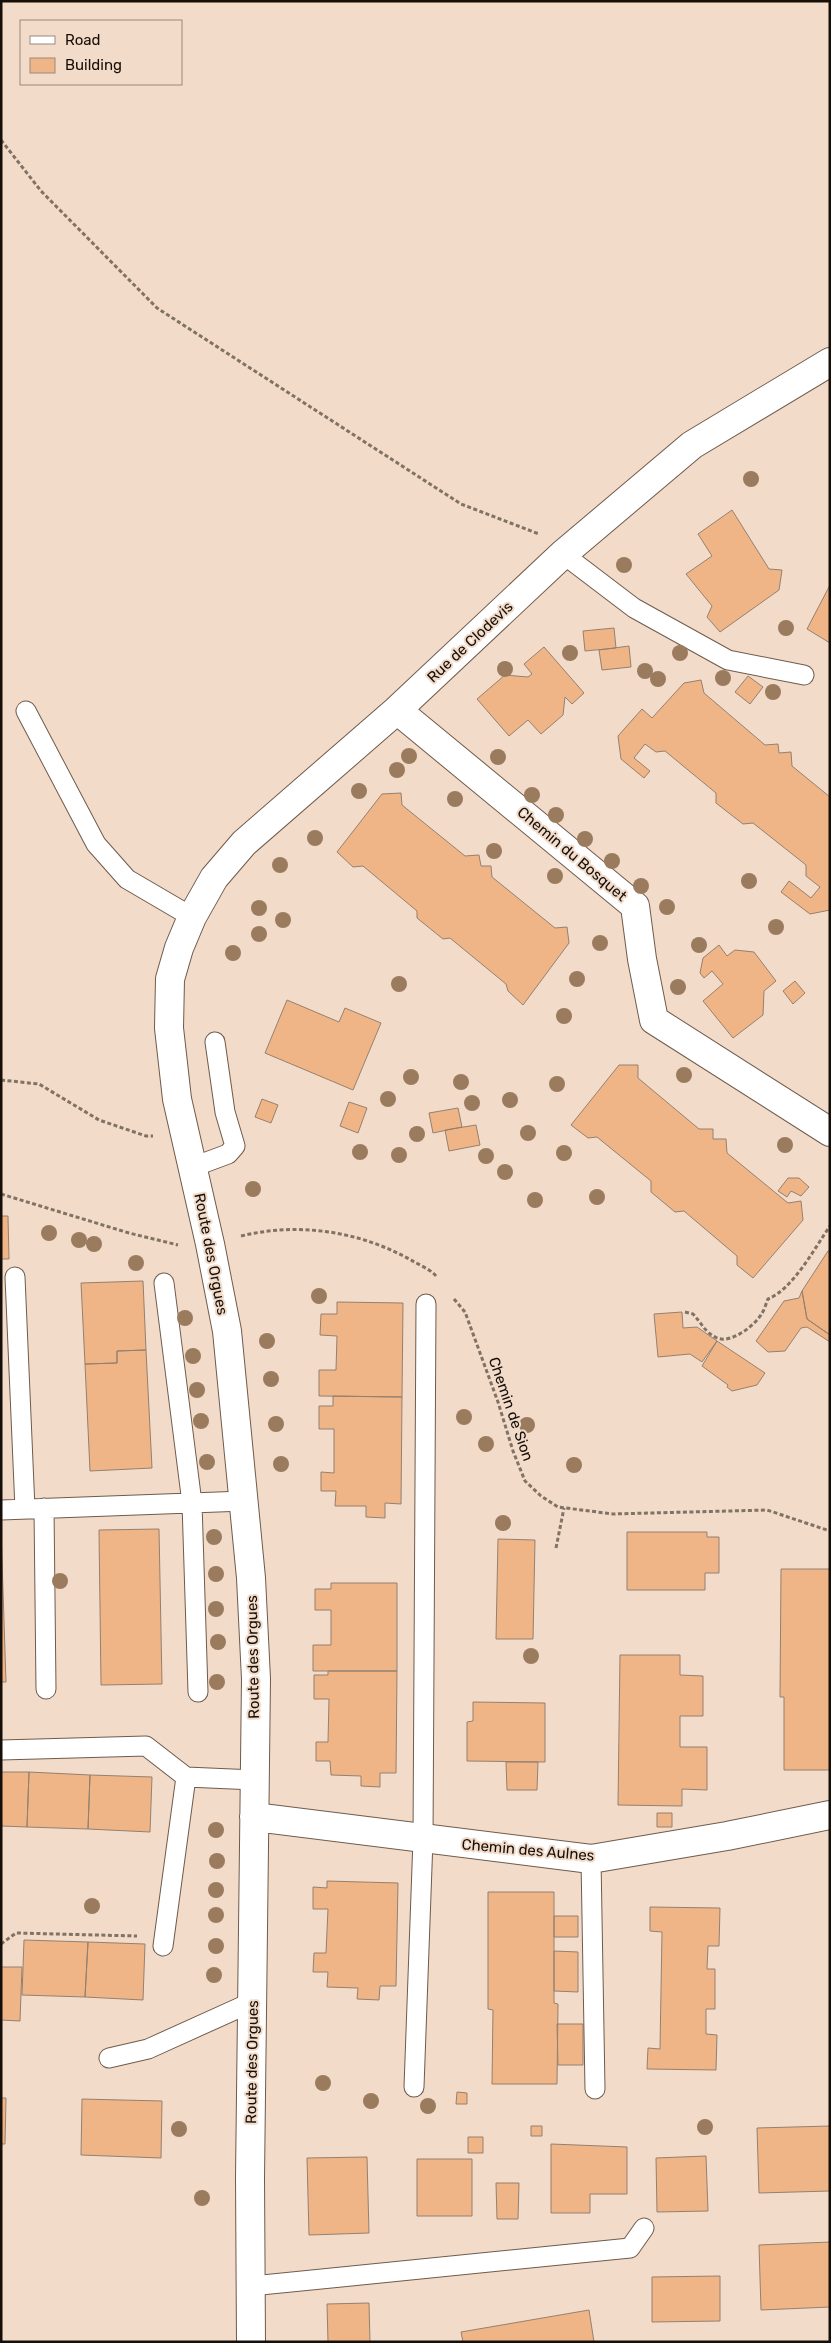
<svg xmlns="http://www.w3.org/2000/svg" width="831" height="2343" font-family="Rubik,sans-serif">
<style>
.building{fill:#efb587;stroke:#958070}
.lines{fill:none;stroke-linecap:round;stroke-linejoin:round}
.lane-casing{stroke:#6f5b4c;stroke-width:21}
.street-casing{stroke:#6f5b4c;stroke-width:30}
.path{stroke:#817266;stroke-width:3;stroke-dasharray:4 2.5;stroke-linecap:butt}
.lane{stroke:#fff;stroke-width:19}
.street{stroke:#fff;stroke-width:28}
.tree{fill:#9a7b5e}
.labels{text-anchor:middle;stroke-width:4;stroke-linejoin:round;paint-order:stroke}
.street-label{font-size:15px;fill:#160f09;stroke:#f2dbc9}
</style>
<rect width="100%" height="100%" fill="#f2dbc9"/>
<path class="building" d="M732,510L769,569L782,570L779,590L720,632L707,617L712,606L686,574L712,556L698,534Z
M830,585V643L807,629Z
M614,628L616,648L585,651L583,631Z
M629,646L631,667L602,670L599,650Z
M544,647L584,693L572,704L565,697L563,715L541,734L528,720L509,736L477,699L505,675L528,677L532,674L524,664Z
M748,676L763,687L750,704L735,692Z
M701,680L704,693L765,745L778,744L779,753L791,752L792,766L830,797V910L810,914L781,892L789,881L811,898L820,887L806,876V865L753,823L743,824L716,803V793L665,751L656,752L645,744L634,758L650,771L644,778L621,759L618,736L642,709L652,718L684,683Z
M401,793L402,805L465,856L479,855L481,866H491L492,877L555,928L567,927L569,943L523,1005L508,991L506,984L450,938L443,939L417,918V911L363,866L353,867L337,852L382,794Z
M719,945L727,956L735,950L754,952L776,981L764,991L763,1015L733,1038L703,1001L723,984L712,971L704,978L700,973L703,958Z
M795,981L805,993L793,1004L783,991Z
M287,1000L339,1022L345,1008L381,1023L353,1090L265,1053Z
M619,1065H638V1078L699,1129H713V1139H726L727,1153L788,1203L801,1201L803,1220L753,1278L737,1265V1256L684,1211L675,1212L651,1192V1181L597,1137L588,1138L571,1125Z
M262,1099L278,1105L271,1123L255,1117Z
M349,1102L367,1108L358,1133L340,1126Z
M458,1108L462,1127L433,1133L429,1113Z
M476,1125L480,1145L449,1151L445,1130Z
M788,1178H799L809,1187L801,1196L791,1191L787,1197L778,1191Z
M1,1216H8L9,1259H1Z
M828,1251H830V1335L807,1319L802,1291Z
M143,1281L146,1350L117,1351V1363L85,1364L81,1283Z
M802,1291L807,1319L830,1335V1342L807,1327L801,1328L785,1351L768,1352L756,1341L784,1301L799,1298Z
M337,1302L403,1303L402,1397L319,1396V1370H336L337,1336L320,1335L321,1314H337Z
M682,1312L683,1328L697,1327L717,1341L702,1362L690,1354L658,1357L654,1314Z
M717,1341L765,1373L757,1385L732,1391L727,1387L728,1385L702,1366Z
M146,1350L152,1468L90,1471L85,1364L117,1363V1351Z
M333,1396L402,1397L401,1504L385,1503V1518L366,1517V1506H335L336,1491H321V1472L334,1473V1429H319V1406H333Z
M159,1529L162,1684L101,1685L99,1530Z
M1,1530L6,1682H1Z
M627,1532H707V1537H719V1573H705V1590H627Z
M498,1539L535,1540L533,1639H496Z
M781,1569H830V1770H784V1697H780Z
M331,1583H397V1671H313V1645H331V1610H315V1589H331Z
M620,1655H680V1675L703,1676V1716H680V1747H707V1790L682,1789V1806L618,1805Z
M328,1671H397L396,1773H380V1787L361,1786V1776L331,1775L330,1761H316V1742H328L329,1699H314V1675H328Z
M473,1702L545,1703V1762L467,1761V1722L473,1721Z
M506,1762H538L537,1790H507Z
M1,1772H29L27,1827L1,1826Z
M29,1772L90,1775L88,1829L27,1827Z
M90,1775L152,1777L150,1832L88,1829Z
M657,1813H672V1827H657Z
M327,1881L398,1883L396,1986H380L379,2000L357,1999L358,1988L327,1987L328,1972H313L314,1953H326L328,1909H313V1887L327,1888Z
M488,1892H554V2003L558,2004L557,2084H492L493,2010L488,2009Z
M650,1907L720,1908L719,1946H708L707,1969H715V2009H706V2034L717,2035L716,2070L647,2069L648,2048L660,2049L662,1932L650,1931Z
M554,1916H578V1937H554Z
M24,1940L88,1942L85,1997L22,1995Z
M88,1942L145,1944L143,2000L85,1997Z
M554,1951L578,1952V1992L554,1991Z
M1,1967H22L20,2021L1,2020Z
M557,2024H583V2065H558Z
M457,2092L467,2093V2104H456Z
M1,2098H6L5,2144H1Z
M82,2099L162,2101L161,2158L81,2155Z
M531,2126H542V2136H531Z
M830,2126V2191L759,2193L757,2128Z
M468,2137H483V2153H468Z
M551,2144L627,2147V2194H590V2213H551Z
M706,2156L708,2211L657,2212L656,2158Z
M367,2157L369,2233L309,2235L307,2158Z
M417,2159H472V2216H417Z
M496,2183H519L518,2219H497Z
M830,2242V2307L761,2310L759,2245Z
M720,2276V2321L652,2322V2277Z
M369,2303L370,2342H328L327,2304Z
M589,2310L594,2342H463L461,2332Z"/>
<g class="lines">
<g class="lane-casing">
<path id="lane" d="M563,554L634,608L728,660L804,675
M26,711L96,844L127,879L192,917
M193,1167L228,1154L235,1146L225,1112L215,1042
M15,1277L25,1509
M164,1283L192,1503L198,1692
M44,1508L46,1689
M1,1510L245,1501
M1,1750L146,1746L186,1777L255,1780
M591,1859L595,2089
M163,1946L186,1777
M109,2058L148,2049L252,2002
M414,2087L423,1839L426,1304
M252,2286L630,2248L644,2228"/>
</g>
<g class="street-casing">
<path id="street" d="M397,710L635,906L642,959L654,1020L830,1132
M254,1817L591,1859L727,1836L830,1815
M251,2342L250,2178L256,1679L251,1578L227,1331L210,1244L177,1099L169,1028L170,979L179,948L192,917L214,878L244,843L397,710L563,554L692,445L830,362"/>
</g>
<path class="path" d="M1,140L41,191L157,308L461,504L539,534
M1,1080L39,1084L99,1120L146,1136H153
M1,1194L129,1233L178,1245
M241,1236C299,1222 359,1231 411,1260C419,1265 430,1269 436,1276
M454,1299L465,1312L498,1402L513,1451L525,1481L541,1496L558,1507L613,1514L767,1510L830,1531
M685,1312L693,1314C701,1322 704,1332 717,1338C731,1344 756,1325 762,1313C765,1309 766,1303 768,1299C793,1289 814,1249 830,1226
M556,1548L564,1508
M1,1944L16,1933L137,1936"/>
<use href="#lane" class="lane"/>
<use href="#street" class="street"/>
</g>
<g class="tree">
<circle cx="751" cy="479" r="8"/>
<circle cx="624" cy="565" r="8"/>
<circle cx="786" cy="628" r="8"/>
<circle cx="570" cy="653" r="8"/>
<circle cx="680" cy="653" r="8"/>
<circle cx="505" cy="669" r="8"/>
<circle cx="645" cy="671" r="8"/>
<circle cx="723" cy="678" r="8"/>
<circle cx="658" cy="679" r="8"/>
<circle cx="773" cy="692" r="8"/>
<circle cx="409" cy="756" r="8"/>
<circle cx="498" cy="757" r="8"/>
<circle cx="397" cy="770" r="8"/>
<circle cx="359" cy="791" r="8"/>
<circle cx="532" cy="795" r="8"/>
<circle cx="455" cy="799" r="8"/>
<circle cx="556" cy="815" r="8"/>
<circle cx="315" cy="838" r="8"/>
<circle cx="585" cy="839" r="8"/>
<circle cx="494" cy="851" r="8"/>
<circle cx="612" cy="861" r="8"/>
<circle cx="280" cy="865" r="8"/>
<circle cx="555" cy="876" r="8"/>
<circle cx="749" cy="881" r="8"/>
<circle cx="641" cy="886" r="8"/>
<circle cx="667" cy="907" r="8"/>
<circle cx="259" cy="908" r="8"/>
<circle cx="283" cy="920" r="8"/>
<circle cx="776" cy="927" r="8"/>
<circle cx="259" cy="934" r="8"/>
<circle cx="600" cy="943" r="8"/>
<circle cx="699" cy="945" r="8"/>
<circle cx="233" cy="953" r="8"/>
<circle cx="577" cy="979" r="8"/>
<circle cx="399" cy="984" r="8"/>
<circle cx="678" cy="987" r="8"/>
<circle cx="564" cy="1016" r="8"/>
<circle cx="684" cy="1075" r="8"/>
<circle cx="411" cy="1077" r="8"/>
<circle cx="461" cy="1082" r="8"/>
<circle cx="557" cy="1084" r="8"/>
<circle cx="388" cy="1099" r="8"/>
<circle cx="510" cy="1100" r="8"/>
<circle cx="472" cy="1103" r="8"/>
<circle cx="528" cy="1133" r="8"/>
<circle cx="417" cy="1134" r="8"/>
<circle cx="785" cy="1145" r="8"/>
<circle cx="360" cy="1152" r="8"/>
<circle cx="564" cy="1153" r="8"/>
<circle cx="399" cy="1155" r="8"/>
<circle cx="486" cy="1156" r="8"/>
<circle cx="505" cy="1172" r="8"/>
<circle cx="253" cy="1189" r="8"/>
<circle cx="597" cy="1197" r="8"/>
<circle cx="535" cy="1200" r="8"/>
<circle cx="49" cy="1233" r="8"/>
<circle cx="79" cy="1240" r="8"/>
<circle cx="94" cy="1244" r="8"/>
<circle cx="136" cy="1263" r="8"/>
<circle cx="319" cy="1296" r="8"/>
<circle cx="185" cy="1318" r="8"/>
<circle cx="267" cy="1341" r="8"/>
<circle cx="193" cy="1356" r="8"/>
<circle cx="271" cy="1379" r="8"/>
<circle cx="197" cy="1390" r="8"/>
<circle cx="464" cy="1417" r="8"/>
<circle cx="201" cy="1421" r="8"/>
<circle cx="276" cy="1424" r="8"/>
<circle cx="527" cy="1425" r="8"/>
<circle cx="486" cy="1444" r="8"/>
<circle cx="207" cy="1462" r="8"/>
<circle cx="281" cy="1464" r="8"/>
<circle cx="574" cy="1465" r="8"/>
<circle cx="503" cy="1523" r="8"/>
<circle cx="214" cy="1537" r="8"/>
<circle cx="216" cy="1574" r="8"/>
<circle cx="60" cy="1581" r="8"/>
<circle cx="216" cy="1609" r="8"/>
<circle cx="218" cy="1642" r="8"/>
<circle cx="531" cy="1656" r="8"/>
<circle cx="217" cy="1682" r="8"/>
<circle cx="216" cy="1830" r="8"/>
<circle cx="217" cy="1861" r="8"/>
<circle cx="216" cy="1890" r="8"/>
<circle cx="92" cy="1906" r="8"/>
<circle cx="216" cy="1915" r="8"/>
<circle cx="216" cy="1946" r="8"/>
<circle cx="214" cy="1975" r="8"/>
<circle cx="323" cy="2083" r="8"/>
<circle cx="371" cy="2101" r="8"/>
<circle cx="428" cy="2106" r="8"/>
<circle cx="705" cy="2127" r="8"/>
<circle cx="179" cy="2129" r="8"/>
<circle cx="202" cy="2198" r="8"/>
</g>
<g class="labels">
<g class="street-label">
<text transform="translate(470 642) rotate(-43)" y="5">Rue de Clodevis</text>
<text transform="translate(572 854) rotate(40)" y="5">Chemin du Bosquet</text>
<text transform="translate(211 1254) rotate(79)" y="5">Route des Orgues</text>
<text transform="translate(511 1409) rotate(71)" y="5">Chemin de Sion</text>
<text transform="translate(253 1657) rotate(-91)" y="5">Route des Orgues</text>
<text transform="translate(528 1850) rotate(5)" y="5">Chemin des Aulnes</text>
<text transform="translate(252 2062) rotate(-89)" y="5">Route des Orgues</text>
</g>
</g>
<rect width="831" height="2343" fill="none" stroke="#160f09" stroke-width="5"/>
<rect x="20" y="20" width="162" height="65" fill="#f2dbc9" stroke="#9a897c"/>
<rect x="30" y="36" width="25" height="8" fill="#ffffff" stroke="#9a897c"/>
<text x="65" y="45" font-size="15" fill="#160f09">Road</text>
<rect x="30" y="58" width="25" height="15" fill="#efb587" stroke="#9a897c"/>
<text x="65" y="70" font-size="15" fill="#160f09">Building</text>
</svg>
